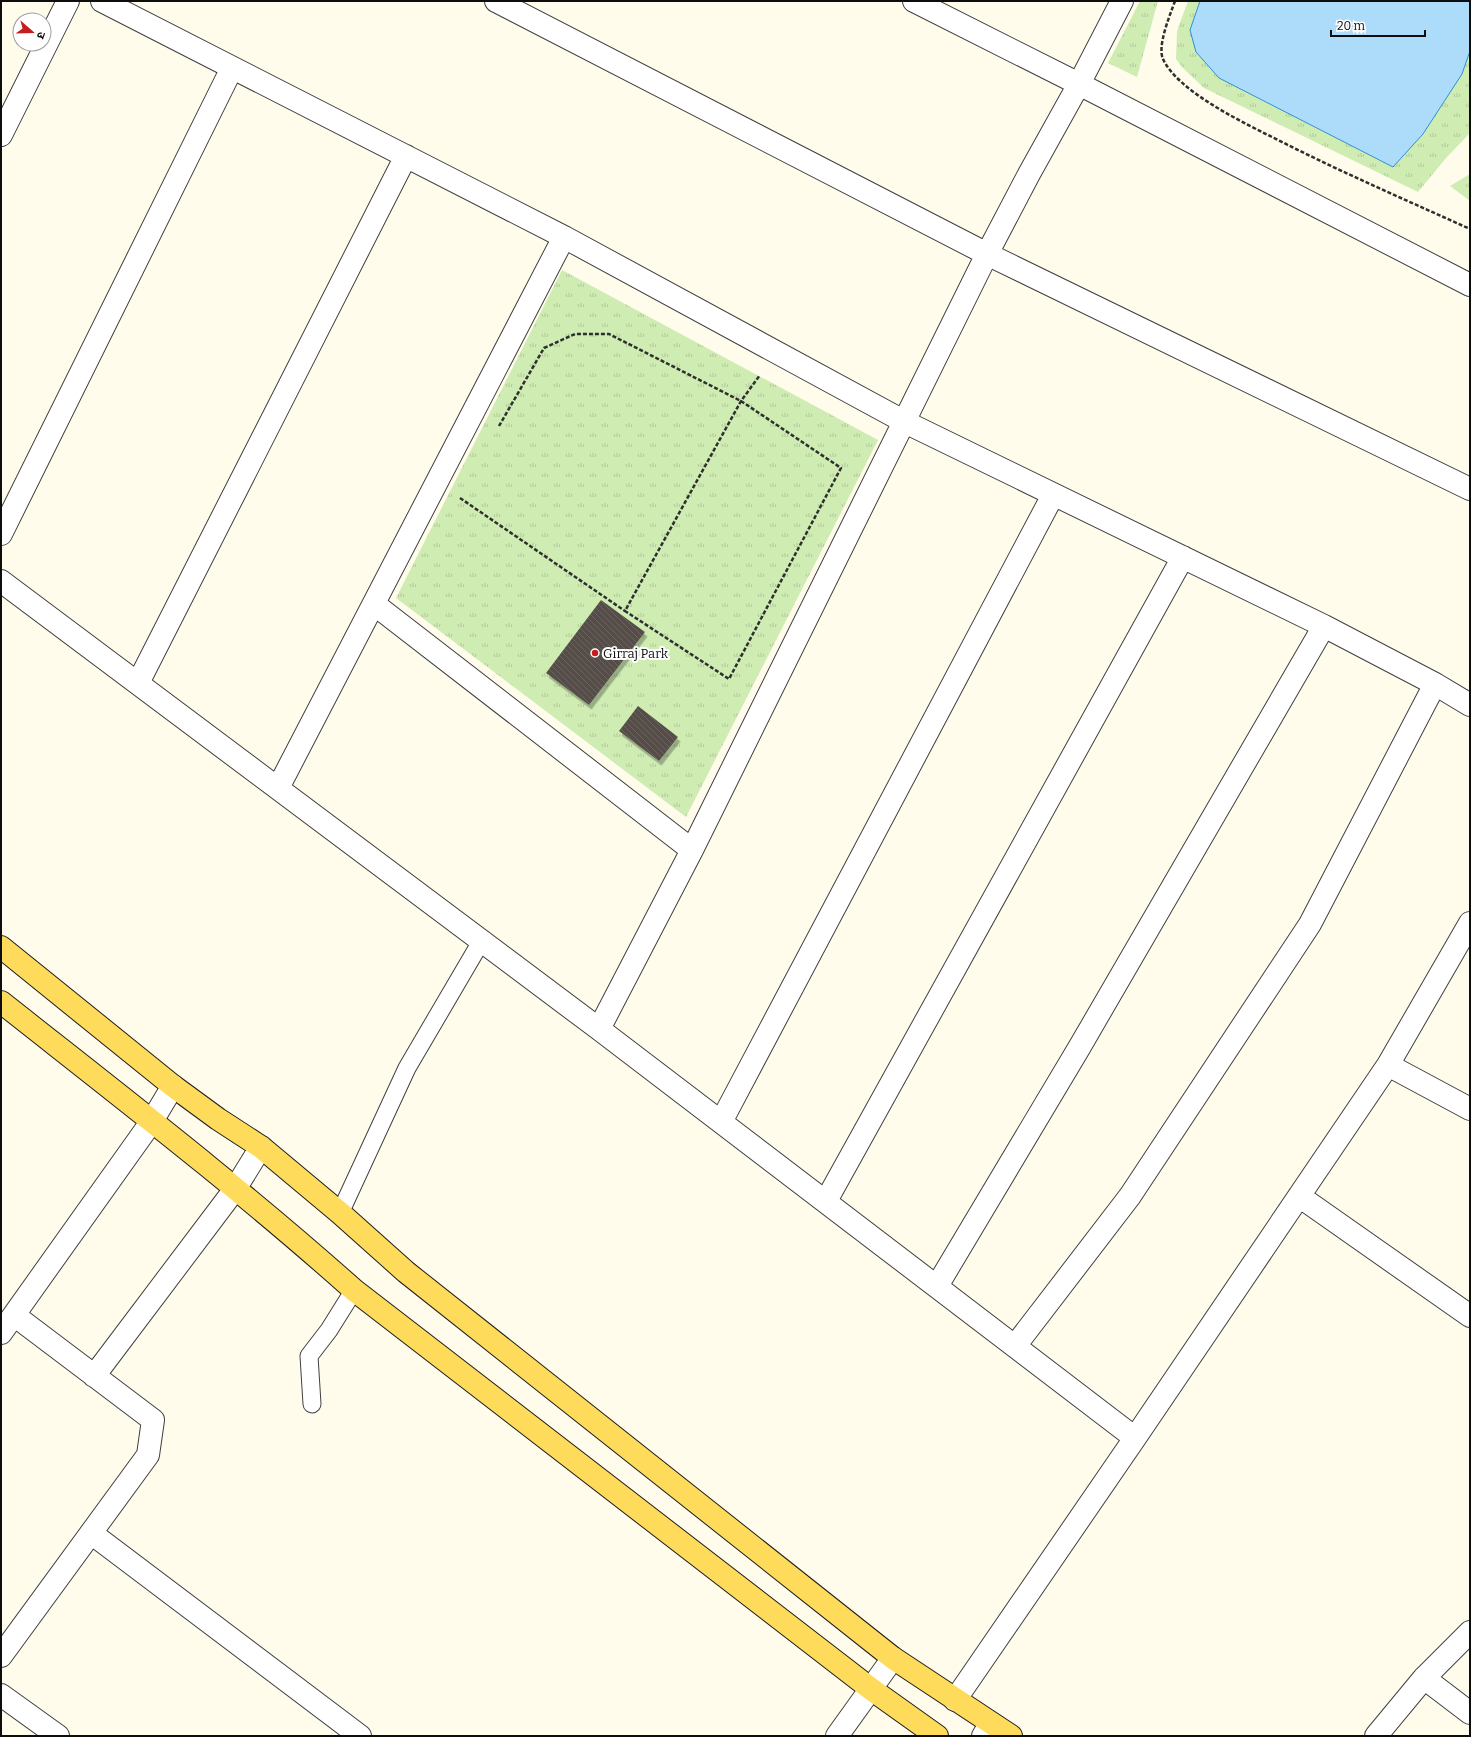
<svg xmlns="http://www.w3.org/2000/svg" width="1471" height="1737" font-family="Bitter,'Noto Sans Devanagari',serif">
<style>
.park{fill:url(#park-tufts)}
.water{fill:#addbfa;stroke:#2f90d6}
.building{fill:url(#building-back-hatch);filter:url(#shadow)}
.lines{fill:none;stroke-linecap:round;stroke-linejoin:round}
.lane-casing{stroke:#404040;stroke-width:19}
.street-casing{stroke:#404040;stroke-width:24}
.primary-casing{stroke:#1e1e1e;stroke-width:24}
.path{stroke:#2f2f2f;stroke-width:2.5;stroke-dasharray:4 2;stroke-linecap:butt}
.lane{stroke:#fff;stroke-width:17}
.street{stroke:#fff;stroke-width:22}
.primary{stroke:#ffdb5c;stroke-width:22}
.poi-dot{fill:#c51c20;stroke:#fff;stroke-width:1.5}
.labels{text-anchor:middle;stroke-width:4;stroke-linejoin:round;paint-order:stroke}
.poi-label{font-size:13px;fill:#0d0d0d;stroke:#fff;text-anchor:start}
</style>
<defs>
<pattern id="park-tufts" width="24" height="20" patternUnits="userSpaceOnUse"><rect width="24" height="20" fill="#cfecb3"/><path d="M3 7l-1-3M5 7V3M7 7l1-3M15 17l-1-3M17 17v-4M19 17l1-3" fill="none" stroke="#b1c999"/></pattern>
<pattern id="building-back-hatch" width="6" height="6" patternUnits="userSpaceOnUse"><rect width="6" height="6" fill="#564e48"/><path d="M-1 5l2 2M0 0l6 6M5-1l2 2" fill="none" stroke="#69635e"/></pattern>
<filter id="shadow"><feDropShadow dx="2.5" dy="4.5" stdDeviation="0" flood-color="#0004"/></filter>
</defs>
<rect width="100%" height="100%" fill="#fffcec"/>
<path class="park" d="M1140,1H1158L1137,77L1108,63Z
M1188,1H1470V133L1446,158L1418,192L1204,88L1182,67L1176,59L1177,31Z
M1470,174V201L1450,186Z
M562,270L878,440L686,817L396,598Z"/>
<path class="water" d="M1200,1H1470V51L1462,74L1423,134L1393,167L1219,78L1196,52L1190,30Z"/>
<path class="building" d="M601,600L645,632L589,705L546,673Z
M638,706L678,737L659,761L619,731Z"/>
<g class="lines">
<g class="lane-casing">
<path id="lane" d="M340,1213L407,1068L482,940
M312,1404L309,1356L329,1330L354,1290"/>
</g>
<g class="street-casing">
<path id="street" d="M102,1L564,237L905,422L1324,626L1435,684L1470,705
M496,1L987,254L1470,489
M1122,1L1079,84L1470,285
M1,135L68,1
M1,534L232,68
M1,581L599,1029L1135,1438
M374,604L692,850
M138,683L406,156
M278,788L564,237
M599,1029L692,850L987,254L1029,174L1079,84L914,1
M1388,1065L1470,1109
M721,1122L1053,495
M1299,1196L1470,1316
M826,1201L1183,557
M937,1286L1079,1048L1324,626
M1,1333L152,1121L173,1086
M1015,1346L1130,1196L1310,924L1435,684
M94,1376L235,1189L261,1147
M91,1533L360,1736
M1,1656L148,1455L153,1420L14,1315
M1424,1678L1470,1713
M1,1695L58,1736
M955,1700L1135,1438L1388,1065L1470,923
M837,1736L893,1658
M983,1736L990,1724
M1376,1736L1424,1678L1470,1632"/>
</g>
<g class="primary-casing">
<path id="primary" d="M1,947L173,1086L218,1119L261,1147L340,1213L406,1272L893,1658L1011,1736
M1,1002C120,1096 241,1189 354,1290L871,1689L937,1736"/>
</g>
<path class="path" d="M1175,1C1170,15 1157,46 1163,59C1178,92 1246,124 1278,140C1341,172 1406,200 1470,229
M499,426L544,348L575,334H609L741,401L841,468L729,679L625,611L741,401L760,375
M460,498L625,611"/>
<use href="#lane" class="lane"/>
<use href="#street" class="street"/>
<use href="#primary" class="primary"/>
</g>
<circle class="poi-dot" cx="595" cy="653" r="4"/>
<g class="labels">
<g class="poi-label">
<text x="603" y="658">Girraj Park</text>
</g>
</g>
<rect width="1471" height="1737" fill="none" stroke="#0d0d0d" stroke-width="4"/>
<g transform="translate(32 32) rotate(110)"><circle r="19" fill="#ffffff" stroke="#9e9e9e"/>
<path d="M0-3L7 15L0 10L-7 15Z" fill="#c51c20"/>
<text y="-6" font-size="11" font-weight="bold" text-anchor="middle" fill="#0d0d0d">उ</text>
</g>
<path d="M1331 30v6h94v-6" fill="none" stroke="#0d0d0d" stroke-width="2"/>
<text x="1337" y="30" font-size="12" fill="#0d0d0d" stroke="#ffffff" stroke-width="3" paint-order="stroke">20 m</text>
</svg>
